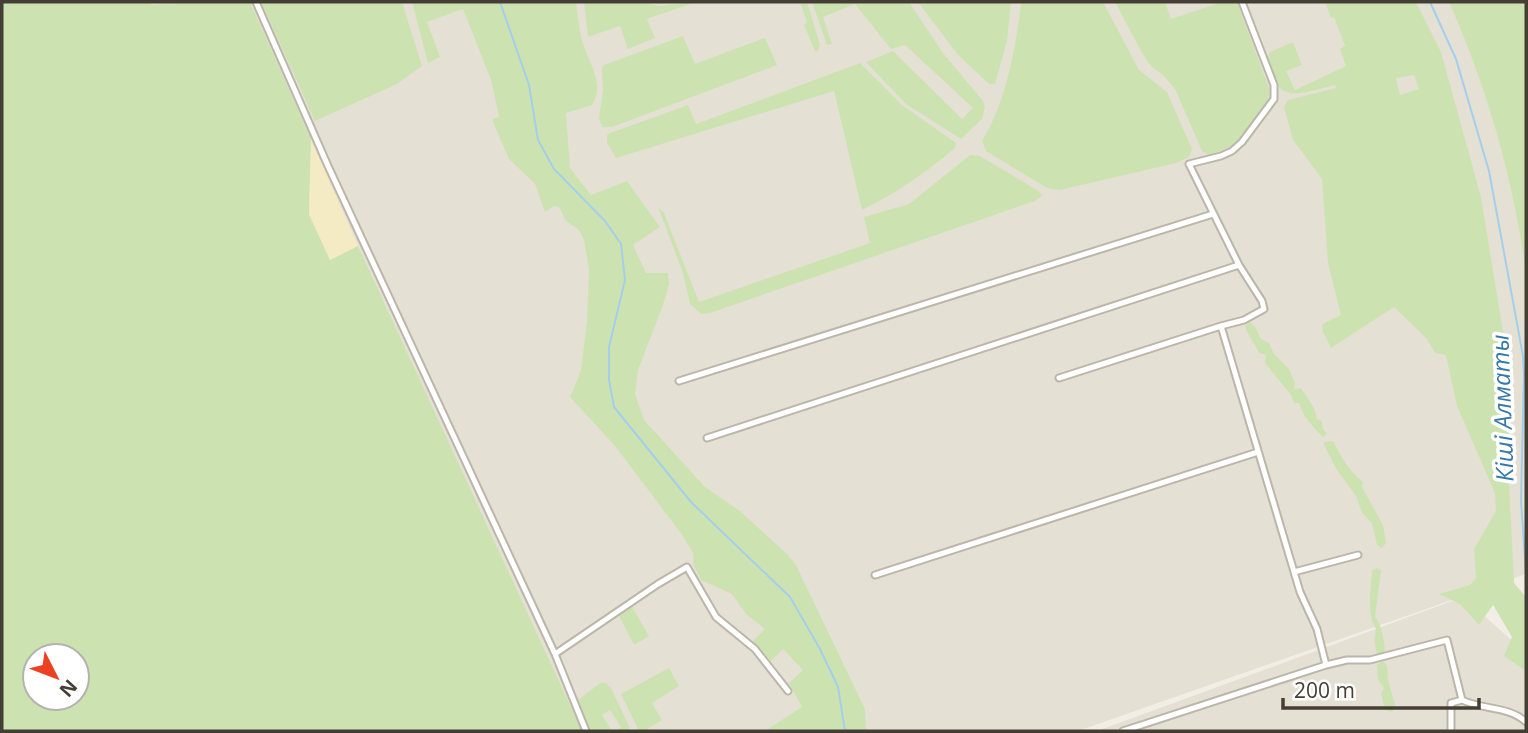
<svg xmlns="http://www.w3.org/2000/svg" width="1528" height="733" font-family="'Open Sans',sans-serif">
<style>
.residential{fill:#e5e0d4;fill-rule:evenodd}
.green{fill:#cce3b1;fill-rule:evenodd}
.sand{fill:#f4eac3}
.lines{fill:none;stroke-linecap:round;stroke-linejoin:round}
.stream{stroke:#a5ceeb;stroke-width:2}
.street-casing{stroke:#bcb5a9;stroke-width:9}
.street{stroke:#fff;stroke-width:5}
.labels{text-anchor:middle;stroke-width:7;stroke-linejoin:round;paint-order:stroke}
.water-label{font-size:24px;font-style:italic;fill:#3678a8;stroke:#fff}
</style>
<rect width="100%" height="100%" fill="#f2eee6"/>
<path class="residential" d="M2,2H1526V574L1078,731H2ZM35,656H77V698H35Z
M1463,597L1526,653V731H1097Z"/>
<path class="green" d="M2,2H149L152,5L198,2H250L311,139L309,215L330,260L358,246L582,731H2ZM35,656H77V698H35Z
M261,2H402L422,66L397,84L315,121Z
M412,2H576C578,16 579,32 584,46C590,65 605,84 592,105L566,113L570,168L591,195L627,181L660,227L633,245L646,273H668L669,284L663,305L638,370L635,394L644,420L705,487L740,511L787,554L796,565L865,709L866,731H765L802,707L789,683L803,670L783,649L771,661L753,641L765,629L746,614L732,594L701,580L694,566L693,553L683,536L615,446L570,397L581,371L587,321L589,269L584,240L579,230L566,221L559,207L554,206L545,212L535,184L509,159L492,120L499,116L491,80L463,9L427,22L440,57L428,63Z
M584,2H646L658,6L696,2L647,19L655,38L628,49L620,26L588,37Z
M800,2H807L820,45L818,51H815L804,25L807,22Z
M812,2H909L943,53L983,101L985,107L982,119L961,139L906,104L866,62L893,51L962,119L973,108L905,45L891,49L855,4L823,17L832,44L827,45Z
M918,2H1011L1007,41L995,84H989L958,55Z
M1021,2H1103L1139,70L1167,92L1192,149L1189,157L1176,163L1060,190L1047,188L986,151L982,141C1005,105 1017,44 1021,2Z
M1115,2H1165L1171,19L1222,2H1237L1270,91L1266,105L1238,140L1230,147L1209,155L1202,151L1175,89L1164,76L1151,66L1142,53Z
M1325,2H1416L1441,52L1481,197L1509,369L1508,461L1514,583L1526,597V671L1504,656L1512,637L1493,605L1479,625L1460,604L1439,594L1470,585L1476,578L1474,549L1496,511L1495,493L1457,406L1446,355L1435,353L1427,339L1394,307L1331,348L1323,332L1322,324L1341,315L1328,263L1322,179L1293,140L1284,107L1288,100L1336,88L1335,85C1296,94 1277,107 1268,57L1270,52L1293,42L1302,65L1286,71L1295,90L1346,66L1340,49L1345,46L1334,17L1331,18ZM1414,75L1419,89L1400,95L1396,78Z
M1449,2H1526V273C1514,181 1487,87 1449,2Z
M683,36L695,64L765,38L777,65L612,127H602L599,118L603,91L602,68L604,65Z
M860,63L902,105L956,143L955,148C924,174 898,192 862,210L834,91L616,158L607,143V135L610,133L688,105L696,124Z
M970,155L980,156L1040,192L1042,196L1035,201L710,313L701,314L690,304L683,273L658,207L664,213L699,302L870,243L864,217L909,204Z
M1250,322L1256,328L1260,338L1269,343L1274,354L1289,369L1295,383L1294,389L1301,388L1314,408L1317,419L1322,421L1323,429L1327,434L1323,437C1313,427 1303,417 1299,403H1294L1291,395L1265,363L1266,355L1259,353C1255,343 1248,337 1245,326Z
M1329,441L1334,442C1340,456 1351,473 1363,482L1362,487L1383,525L1386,543L1382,548L1377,545L1372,523L1362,513L1356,496L1337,470L1323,443Z
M1377,568L1381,570L1375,617C1382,624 1385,644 1385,654L1378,656C1374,646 1374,639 1376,629C1366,614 1371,588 1372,570Z
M631,605L649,636L634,645L618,614Z
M1383,661L1387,666L1388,680L1396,708L1391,712L1385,710L1381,694L1384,688L1378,679L1377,664Z
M669,668L679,686L652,703L662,720L644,731H639L621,694Z
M600,683H606L611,688L630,728L625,731H615L621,727L610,710L602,715L612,731H589L578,700Z"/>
<path class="sand" d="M311,139L358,246L330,260L309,214Z"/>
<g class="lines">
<path class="stream" d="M500,2L529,85L538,140L554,169L605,221L621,244L625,280L609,347V380L614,407L691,502L790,597L820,649L838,687L845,731
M1430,2L1456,59L1489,171L1523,356L1524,374L1521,501L1526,573"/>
<g class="street-casing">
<path id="street" d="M256,2L328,166L555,654L586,731
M1239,265L1262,301L1264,309L1244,320L1221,326L1300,592L1317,629L1326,665
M1059,378L1221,326
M679,381L1213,214
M707,438L1239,265L1189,164L1221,156L1232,151L1242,142L1274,99V85L1242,2
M1294,572L1358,555
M875,575L1258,452
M555,654L658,584L687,567L716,617L755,649L788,691
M1462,700C1483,710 1509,706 1526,722
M1123,731L1326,665L1347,660H1370L1447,640L1462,700
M1451,731V703L1462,700"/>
</g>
<use href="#street" class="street"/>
</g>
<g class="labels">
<g class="water-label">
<text transform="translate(1503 408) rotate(-92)" y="8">Кіші Алматы</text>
</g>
</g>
<rect width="1528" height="733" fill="none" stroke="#443e35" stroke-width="7"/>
<g transform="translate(56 677) rotate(132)"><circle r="33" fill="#ffffff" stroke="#b4b2ae" stroke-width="2"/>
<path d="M0-5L12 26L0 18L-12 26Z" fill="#eb4123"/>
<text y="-10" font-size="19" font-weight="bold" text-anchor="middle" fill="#443e35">N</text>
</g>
<path d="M1283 698v10h196v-10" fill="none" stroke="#443e35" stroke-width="3.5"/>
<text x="1294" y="698" font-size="21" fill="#443e35" stroke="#ffffff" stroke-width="5" paint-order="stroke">200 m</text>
</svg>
